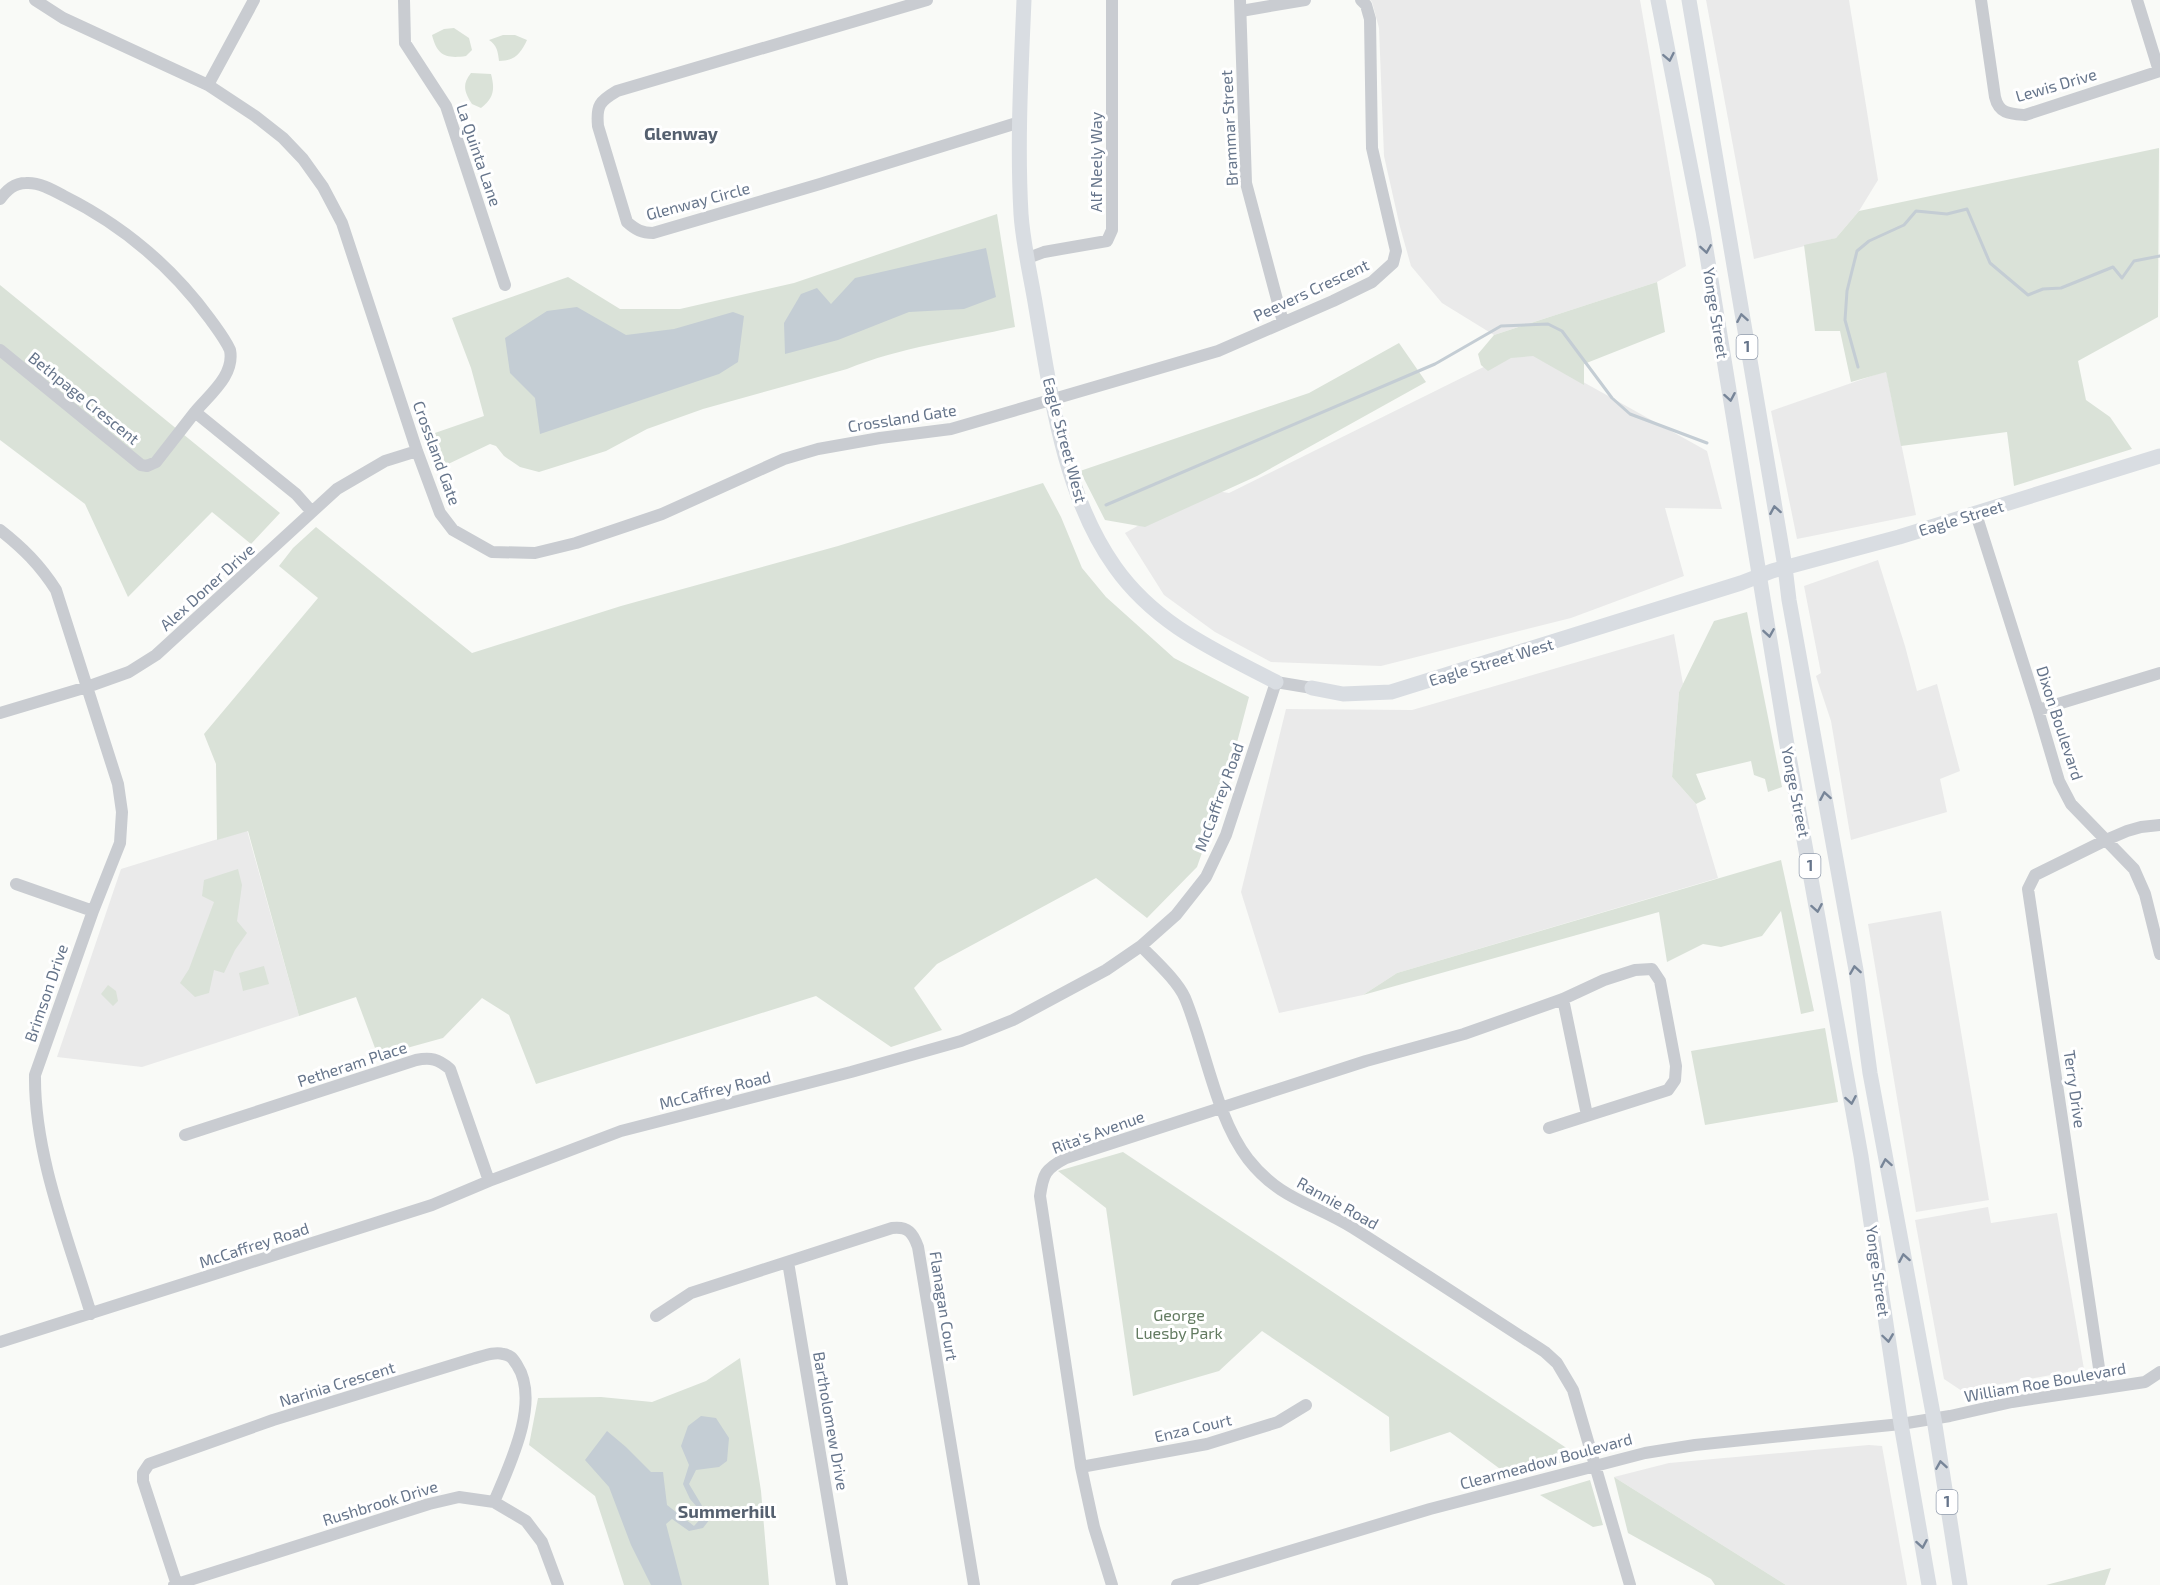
<svg xmlns="http://www.w3.org/2000/svg" width="2160" height="1585" font-family="'Exo 2',sans-serif">
<style>
.built{fill:#eaeaea}
.green{fill:#dae2d8}
.water{fill:#c4cdd4}
.lines{fill:none;stroke-linecap:round;stroke-linejoin:round}
.stream{stroke:#c4cdd4;stroke-width:3}
.minor{stroke:#c9ccd1;stroke-width:12}
.major{stroke:#d9dde2;stroke-width:15}
.oneway{stroke:#778598}
.labels{text-anchor:middle;stroke-width:6;stroke-linejoin:round;paint-order:stroke}
.shield{fill:#fff;stroke:#949eae;stroke-width:1.5}
.shield-label{font-size:15px;font-weight:bold;fill:#66758b}
.street-label{font-size:16px;fill:#66758b;stroke:#fff}
.park-label{font-size:16px;fill:#637b61;stroke:#fff}
.neighbourhood-label{font-size:18px;font-weight:bold;fill:#55606f;stroke:#fff}
</style>
<rect width="100%" height="100%" fill="#f9faf7"/>
<path class="built" d="M1370,0H1640L1686,266L1657,282L1494,335L1442,303L1411,266L1400,227L1384,156L1379,28L1372,2Z
M1706,0H1849L1878,180L1859,211L1836,238L1754,259Z
M1522,348L1707,451L1722,509L1665,508L1684,576L1571,618L1381,666L1271,662L1215,632L1164,595L1125,533L1204,489L1229,493Z
M1886,371L1916,515L1797,539L1771,411Z
M1878,560L1905,646L1917,691L1937,684L1960,771L1940,779L1947,812L1851,840L1831,721L1816,676L1821,673L1804,586Z
M1674,634L1683,684L1679,692L1672,777L1696,804L1718,878L1397,973L1363,995L1279,1013L1241,892L1286,709L1412,710Z
M247,830L299,1016L142,1067L57,1057L121,869Z
M1941,911L1989,1200L1916,1212L1868,924Z
M1988,1207L1991,1223L2057,1213L2084,1369L1962,1391L1944,1379L1915,1220Z
M1869,1445L1882,1446L1907,1585H1786L1614,1477L1669,1463Z"/>
<path class="green" d="M454,28L469,38L472,50L466,56C445,59 437,55 432,35L444,29Z
M503,35H515L527,40C521,53 515,61 499,61C498,52 497,45 489,40Z
M471,73L491,74C495,89 494,98 481,108L472,104C464,92 462,84 471,73Z
M2159,148L2158,317L2078,361L2086,400L2110,417L2132,449L2014,486L2007,432L1901,446L1886,372L1851,382L1840,331H1815L1804,245L1836,238L1859,211Z
M997,214L1015,327C958,340 901,347 847,369L703,409L647,429L606,451L539,472L520,467L504,456L496,446L490,444L444,466L432,434L484,416L471,368L452,318L568,277L620,309H680L794,283Z
M1657,282L1665,332L1584,364V385L1533,356L1511,358L1488,371L1481,365L1478,354L1494,335Z
M0,285L280,513L251,544L212,512L128,597L85,504L0,440Z
M1399,343L1426,382L1257,476L1145,527L1105,520L1080,471L1309,393Z
M1043,483L1061,517L1082,568L1106,597L1174,658L1249,697L1226,784L1197,867L1147,918L1096,878L937,964L914,988L942,1030L891,1047L816,996L536,1084L509,1015L482,998L443,1038L378,1056L356,997L299,1016L248,831L217,840L216,764L204,734L318,598L279,566L293,548L316,527L472,653L621,606L838,546Z
M1747,612L1782,787L1768,792L1765,779L1754,775L1751,761L1696,774L1706,799L1696,804L1672,777L1679,692L1714,621Z
M1781,860L1814,1011L1801,1014L1781,911L1762,936L1721,947L1703,944L1667,962L1659,912L1363,995L1397,973Z
M238,869L242,885L237,921L247,933L235,950L224,973L214,970L209,993L195,997L180,983L189,969L214,902L202,896L204,880Z
M264,966L269,984L243,991L239,973Z
M108,985L116,991L118,1001L113,1006L101,994Z
M1825,1028L1838,1102L1705,1125L1691,1051Z
M1123,1152L1580,1457L1511,1477L1450,1432L1390,1452L1389,1417L1262,1331L1219,1371L1133,1396L1106,1208L1058,1171Z
M740,1358L761,1491L769,1585H624L595,1496L529,1445L538,1398L601,1397L652,1402L706,1381Z
M1614,1477L1786,1585H1715L1711,1579L1628,1533Z
M1590,1480L1603,1525L1593,1527L1540,1495Z
M2111,1568L2105,1585H2046Z"/>
<path class="water" d="M986,248L996,297L964,309L909,312L838,340L785,354L784,323L801,294L817,288L831,304L855,278Z
M577,307L626,335L674,329L733,312L744,316L738,362L719,374L540,434L535,398L510,373L505,338L547,311Z
M701,1416L716,1418L729,1438L727,1461L719,1467L696,1470L689,1484L710,1519L703,1528L689,1531L672,1519L666,1524L682,1585H651L631,1545L609,1487L585,1460L607,1431L626,1447L651,1472H663L667,1505L694,1526L704,1515L690,1499L683,1484L689,1465L681,1446L688,1426Z"/>
<g class="lines">
<path class="stream" d="M1858,367L1845,320L1847,291L1857,251L1869,241L1904,225L1916,211L1947,214L1967,209L1990,263L2028,295L2043,289L2061,288L2113,267L2122,278L2134,261L2160,256
M1106,505L1435,364L1501,326L1548,324L1562,331L1612,398L1630,414L1707,443"/>
<path class="minor" d="M35,0L63,18L208,85L255,116L283,138L303,159L323,187L342,223L417,451L440,513L453,530L492,552L535,553L576,543L662,514L784,459L818,449L880,438L951,429L1218,351L1333,301L1372,282L1393,263L1396,251L1372,148L1370,19L1366,5L1361,0
M404,0L405,43L446,106L505,285
M927,0L617,91C600,101 596,105 598,126L627,222C636,230 642,233 653,233L820,184L1020,122
M1240,0L1246,183L1283,322
M1981,0L1995,97C1999,114 2010,114 2025,115L2160,71
M2137,0L2159,71
M1241,11L1305,0
M208,85L254,0
M0,199C7,190 14,183 26,183C39,182 53,190 64,196C122,225 172,267 210,319C217,329 225,339 230,350C235,375 210,394 195,412L296,494L312,512
M1028,258L1044,252L1107,241L1112,230V0
M0,350L141,465L147,466L156,462L195,412
M1976,514L2038,710L2059,781L2071,804L2134,869L2145,894L2160,954
M0,530C23,548 40,565 56,590L118,784L122,812L120,843L93,911L35,1075C34,1155 68,1238 91,1314
M2038,710L2160,673
M0,713L87,687L129,672L156,655L337,489L385,461L417,451
M16,884L93,911
M1141,946C1154,960 1177,980 1185,998C1205,1046 1216,1118 1248,1159C1280,1200 1313,1203 1353,1228C1418,1269 1481,1311 1545,1352L1557,1363L1573,1390L1630,1585
M1563,999L1587,1115
M185,1135L416,1060C431,1057 438,1059 450,1069L489,1181
M788,1262L842,1585
M656,1316L691,1293L892,1228C908,1226 913,1233 918,1247L974,1585
M0,1342L432,1205L489,1181L621,1131L851,1072L961,1041L1013,1020L1106,970L1141,946L1176,915L1206,877L1226,835L1276,682L1312,688
M2102,1388L2028,889L2035,875L2106,840L2127,831L2141,827L2160,825
M1081,1467L1207,1444L1278,1422L1306,1405
M174,1585L429,1504L459,1497L494,1502L526,1521L542,1542L558,1585
M177,1585L143,1481V1473L149,1464L273,1420L472,1359C481,1357 494,1351 503,1354C511,1355 513,1359 517,1365C541,1402 509,1466 494,1502
M1112,1585L1094,1527L1081,1467L1040,1196C1043,1174 1045,1169 1066,1158L1366,1061L1464,1034L1563,999L1604,980L1635,970L1652,969L1660,981L1676,1066L1675,1080L1668,1090L1549,1128
M1177,1585L1430,1509L1645,1453L1695,1445L1901,1424L1950,1416L2012,1402L2145,1382L2160,1372"/>
<path class="major" d="M1024,0C1021,71 1017,143 1021,214C1023,245 1031,277 1036,308C1051,394 1063,494 1115,567C1156,625 1215,650 1276,682
M1658,0L1703,231L1788,751L1861,1156L1901,1424L1929,1585
M1689,0L1785,567L1789,600L1856,970L1870,1073L1934,1419L1960,1585
M1312,688L1343,694L1391,692L1741,583L1772,571L1899,537L2160,456"/>
</g>
<defs><path id="oneway-chevron" d="M-2-3.5L2.5 0L-2 3.5" fill="none" stroke-width="1.6" stroke-linecap="round" stroke-linejoin="round" transform="scale(1.5)"/></defs>
<g class="oneway">
<use href="#oneway-chevron" transform="translate(1669 57) rotate(79)"/>
<use href="#oneway-chevron" transform="translate(1706 249) rotate(81)"/>
<use href="#oneway-chevron" transform="translate(1742 318) rotate(-100)"/>
<use href="#oneway-chevron" transform="translate(1730 397) rotate(80)"/>
<use href="#oneway-chevron" transform="translate(1775 510) rotate(-100)"/>
<use href="#oneway-chevron" transform="translate(1769 633) rotate(81)"/>
<use href="#oneway-chevron" transform="translate(1825 796) rotate(-100)"/>
<use href="#oneway-chevron" transform="translate(1817 908) rotate(80)"/>
<use href="#oneway-chevron" transform="translate(1855 970) rotate(-99)"/>
<use href="#oneway-chevron" transform="translate(1851 1100) rotate(80)"/>
<use href="#oneway-chevron" transform="translate(1886 1163) rotate(-100)"/>
<use href="#oneway-chevron" transform="translate(1904 1258) rotate(-100)"/>
<use href="#oneway-chevron" transform="translate(1888 1338) rotate(82)"/>
<use href="#oneway-chevron" transform="translate(1941 1465) rotate(-99)"/>
<use href="#oneway-chevron" transform="translate(1922 1544) rotate(80)"/>
</g>
<g class="labels">
<g class="shield">
<rect x="1736.5" y="335" width="21" height="24" rx="4.5"/>
<rect x="1799.5" y="854" width="21" height="24" rx="4.5"/>
<rect x="1936.5" y="1490" width="21" height="24" rx="4.5"/>
</g>
<g class="shield-label">
<text x="1747" y="352">1</text>
<text x="1810" y="871">1</text>
<text x="1947" y="1507">1</text>
</g>
<g class="street-label">
<text transform="translate(2056 85) rotate(-16)" y="6">Lewis Drive</text>
<text transform="translate(1229 128) rotate(-93)" y="6">Brammar Street</text>
<text transform="translate(479 155) rotate(71)" y="6">La Quinta Lane</text>
<text transform="translate(1096 162) rotate(-90)" y="6">Alf Neely Way</text>
<text transform="translate(698 201) rotate(-15)" y="6">Glenway Circle</text>
<text transform="translate(1311 290) rotate(-25)" y="6">Peevers Crescent</text>
<text transform="translate(1716 313) rotate(81)" y="6">Yonge Street</text>
<text transform="translate(84 398) rotate(39)" y="6">Bethpage Crescent</text>
<text transform="translate(902 418) rotate(-9)" y="6">Crossland Gate</text>
<text transform="translate(1065 440) rotate(75)" y="6">Eagle Street West</text>
<text transform="translate(437 453) rotate(70)" y="6">Crossland Gate</text>
<text transform="translate(1961 518) rotate(-17)" y="6">Eagle Street</text>
<text transform="translate(207 587) rotate(-42)" y="6">Alex Doner Drive</text>
<text transform="translate(1491 662) rotate(-17)" y="6">Eagle Street West</text>
<text transform="translate(2060 723) rotate(72)" y="6">Dixon Boulevard</text>
<text transform="translate(1796 792) rotate(79)" y="6">Yonge Street</text>
<text transform="translate(1219 797) rotate(-70)" y="6">McCaffrey Road</text>
<text transform="translate(46 993) rotate(-71)" y="6">Brimson Drive</text>
<text transform="translate(352 1064) rotate(-18)" y="6">Petheram Place</text>
<text transform="translate(2075 1089) rotate(82)" y="6">Terry Drive</text>
<text transform="translate(715 1090) rotate(-14)" y="6">McCaffrey Road</text>
<text transform="translate(1098 1132) rotate(-20)" y="6">Rita's Avenue</text>
<text transform="translate(1338 1203) rotate(29)" y="6">Rannie Road</text>
<text transform="translate(254 1245) rotate(-18)" y="6">McCaffrey Road</text>
<text transform="translate(1878 1271) rotate(82)" y="6">Yonge Street</text>
<text transform="translate(944 1306) rotate(81)" y="6">Flanagan Court</text>
<text transform="translate(2045 1382) rotate(-10)" y="6">William Roe Boulevard</text>
<text transform="translate(337 1384) rotate(-17)" y="6">Narinia Crescent</text>
<text transform="translate(831 1421) rotate(80)" y="6">Bartholomew Drive</text>
<text transform="translate(1193 1428) rotate(-13)" y="6">Enza Court</text>
<text transform="translate(1546 1461) rotate(-15)" y="6">Clearmeadow Boulevard</text>
<text transform="translate(380 1503) rotate(-17)" y="6">Rushbrook Drive</text>
</g>
<g class="park-label">
<text x="1179" y="1321">George<tspan x="1179" dy="18">Luesby Park</tspan></text>
</g>
<g class="neighbourhood-label">
<text x="681" y="140">Glenway</text>
<text x="727" y="1518">Summerhill</text>
</g>
</g>
</svg>
